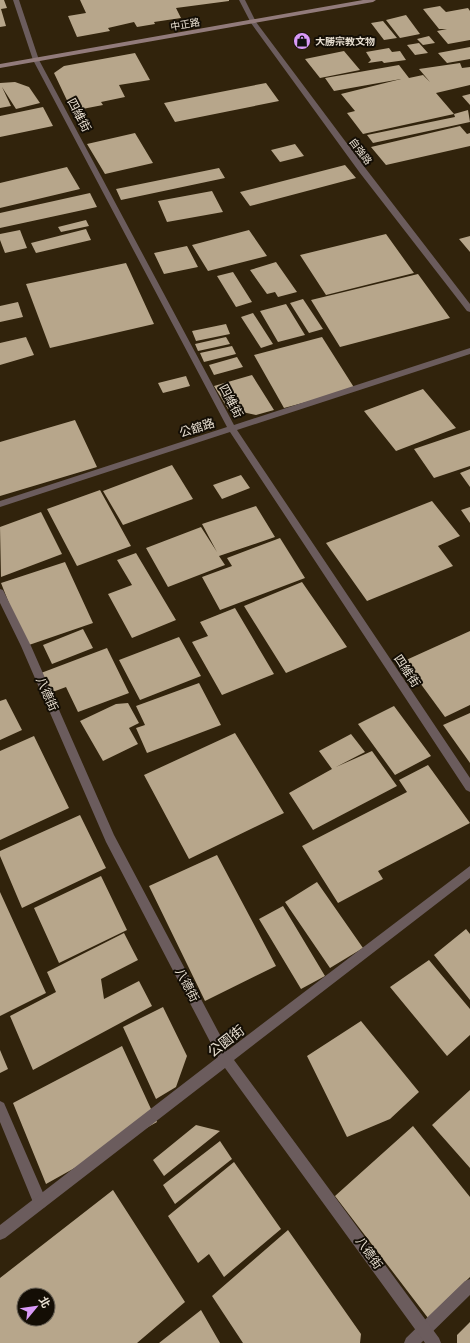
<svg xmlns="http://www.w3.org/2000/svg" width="470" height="1343" font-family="'PT Sans Narrow','Noto Sans TC',sans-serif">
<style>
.building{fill:#b7a68b;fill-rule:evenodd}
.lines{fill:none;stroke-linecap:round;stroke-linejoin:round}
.service{fill:#6b5c5d;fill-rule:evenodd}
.minor{fill:#6b5c5d;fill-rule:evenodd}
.secondary{fill:#927b7b;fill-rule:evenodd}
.labels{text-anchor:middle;stroke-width:4;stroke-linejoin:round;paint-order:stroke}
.far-street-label{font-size:10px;fill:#e8dfd1;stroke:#140e05}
.far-poi-label{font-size:10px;font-weight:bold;fill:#e8dfd1;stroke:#140e05;text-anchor:start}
.street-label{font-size:12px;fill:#e8dfd1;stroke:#140e05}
.near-street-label{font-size:14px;fill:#e8dfd1;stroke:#140e05}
</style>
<rect width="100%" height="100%" fill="#31230c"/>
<path class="building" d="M0,0H4L7,8L1,9L6,26L0,27Z
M80,0H229V1L176,8L181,18L154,22L155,24L137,27L134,22L108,28L110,31L77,37L68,16L86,13Z
M440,6L446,12L468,8L470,11V40L448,44L437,31L447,29H439L423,9Z
M406,15L420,34L400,38L386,20Z
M383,21L397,38L384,40L371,23Z
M429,36L435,43L423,45L417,39Z
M419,43L428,53L415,55L407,45Z
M470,47V59L447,63L438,53Z
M389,48L392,52L400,51L406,60L384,63L382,61L368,63L371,60L366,52Z
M344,51L360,70L320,78L305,59Z
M135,53L150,80L119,85L125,97L101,102L103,105L72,111L54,73L64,66Z
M460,63L462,68L470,67V85L436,93L454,114L363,134L347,113L355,111L341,94L401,79L334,91L325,78L399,65L409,78L423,75L430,82L419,69Z
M15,82L29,87L40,103L16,109L2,87L11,106L0,108V83Z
M266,83L279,101L175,122L164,103Z
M470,94V105L462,96Z
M43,107L53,126L0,137V116Z
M468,110L470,122L373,143L367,135L455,117L454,114Z
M460,126L467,134L470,133V146L386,165L371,147Z
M135,133L153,163L105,174L87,144Z
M295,144L304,156L280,162L271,150Z
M345,165L356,178L250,206L240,192Z
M67,167L80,189L0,208V183Z
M219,168L225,178L121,200L116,189Z
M212,191L223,212L167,222L158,201Z
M90,193L97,207L0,228V213Z
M86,220L89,226L61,232L58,227Z
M86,229L91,240L36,253L31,243Z
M20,230L27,248L5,253L0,240V234Z
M249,230L267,256L208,271L192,245Z
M386,234L414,273L326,295L300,255Z
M470,236V252L459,239Z
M187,246L198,267L164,274L154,253Z
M276,262L297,292L278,297L275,292L267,294L250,270Z
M126,263L154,324L50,348L26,284Z
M233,272L252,302L236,307L217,276Z
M418,274L450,318L340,347L311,300Z
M303,299L323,329L309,333L290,303Z
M18,302L23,317L0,322V306Z
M286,304L305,335L278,342L260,311Z
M253,313L273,344L261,348L241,317Z
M226,324L230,334L196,341L192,331Z
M26,337L34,355L0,365V343Z
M226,337L230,344L198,351L195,344Z
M322,337L355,389L284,408L254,355Z
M232,346L236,354L204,362L200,353Z
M237,357L243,367L214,375L209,365Z
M252,375L274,410L256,415L228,409L214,386Z
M186,376L190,386L163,393L158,383Z
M423,389L456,428L396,451L364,411Z
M75,420L97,467L0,496V442Z
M470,430V466L434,478L414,449Z
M172,465L193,499L123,525L103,491Z
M470,469V487L460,473Z
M241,475L250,488L222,499L213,485Z
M100,490L131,546L77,566L47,509Z
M432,501L460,536L438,546L453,566L367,601L326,543Z
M256,506L275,537L219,556L225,565L168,587L146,548L201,527L217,552L202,524Z
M470,507V523L461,510Z
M41,512L62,554L1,577L0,527Z
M280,538L305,578L220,610L202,577L232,566L227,558Z
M136,553L176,620L132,638L108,594L132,585L117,560Z
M65,562L93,623L26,646L1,583Z
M302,582L347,647L286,673L244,606Z
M235,608L274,674L222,695L192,642L208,636L200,622Z
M83,629L93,648L52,664L43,645Z
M470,631V705L445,717L404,661Z
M179,637L201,676L140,700L119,660Z
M107,648L129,693L78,712L66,687L50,693L41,673Z
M199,683L221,725L147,753L136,728L145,725L136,706Z
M6,699L22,730L0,740V701Z
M128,703L139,723L129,728L138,744L103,761L80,721L116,704Z
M394,706L431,756L395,775L358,724Z
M470,713V763L443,725Z
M235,733L284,813L189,859L144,775Z
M351,734L365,752L336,767L372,751L397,786L313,830L289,793L332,769L319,751Z
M34,736L69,808L0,840V751Z
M428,765L470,823L378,871L383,879L338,903L302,846L407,792L399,780Z
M80,815L106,868L22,908L0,856V851Z
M217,855L276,966L205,1001L149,886Z
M101,876L127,930L59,963L34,908Z
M317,882L363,948L330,968L285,902Z
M0,892L46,993L0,1016Z
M283,906L325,976L301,989L259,919Z
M466,929L470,934V1000L434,955Z
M124,933L138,960L101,979L104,999L139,981L152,1006L33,1070L10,1016L56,992L47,972Z
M429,960L470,1009V1035L447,1056L390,987Z
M163,1007L187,1056L176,1087L156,1099L123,1027Z
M361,1021L419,1092L390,1119L347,1137L307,1056Z
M122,1046L157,1122L46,1184L13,1103Z
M0,1050L8,1069L0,1073Z
M470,1090V1168L432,1125Z
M196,1125L220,1131L164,1176L153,1160Z
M413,1126L470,1197V1277L428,1318L335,1196Z
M220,1141L232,1159L175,1204L163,1185Z
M234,1162L281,1229L224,1277L209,1254L198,1263L168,1216Z
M113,1190L185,1302L137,1343H0V1278ZM24,1295H48V1319H24Z
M288,1230L361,1334L360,1343H243L212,1296Z
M201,1310L220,1343H159Z
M470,1322V1343H457V1335Z"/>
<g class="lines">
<path class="service" d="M0,1101L4,1103L47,1202L45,1207L40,1209L35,1207L0,1122Z
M470,1279V1295L421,1343H404L406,1338L465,1281Z"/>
<path class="minor" d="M13,0H19L39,60L234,425L470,348V354L237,430L470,778V792L466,790L230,432L0,507V501L227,427L33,60Z
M239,0H245L256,22L366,169L470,304V312L467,311L360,173L251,23Z
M0,589L3,590L31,646L114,835L228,1050L470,866V878L234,1060L439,1338L441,1343H425L225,1068L5,1238L0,1240V1225L218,1057L106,842L21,646L0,603Z"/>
<path class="secondary" d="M363,0H376L373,2L0,68V64Z"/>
</g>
<defs>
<g id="shop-disc" transform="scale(0.9)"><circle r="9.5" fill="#d99af8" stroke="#140e05"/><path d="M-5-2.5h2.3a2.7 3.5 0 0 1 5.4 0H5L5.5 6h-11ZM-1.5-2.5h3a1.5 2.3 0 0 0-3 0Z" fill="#111"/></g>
</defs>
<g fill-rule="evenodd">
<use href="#shop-disc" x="302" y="41"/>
</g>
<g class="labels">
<g class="far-street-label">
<text transform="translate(185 24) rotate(-10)" y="4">中正路</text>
<text transform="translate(361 151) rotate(53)" y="4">自強路</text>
</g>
<g class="far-poi-label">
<text x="315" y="45">大勝宗教文物</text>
</g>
<g class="street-label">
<text transform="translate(79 115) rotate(62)" y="4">四維街</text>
<text transform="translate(231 401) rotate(62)" y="4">四維街</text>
<text transform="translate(197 428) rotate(-18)" y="4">公舘路</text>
<text transform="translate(407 671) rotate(56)" y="4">四維街</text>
<text transform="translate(47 694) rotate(66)" y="4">八德街</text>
<text transform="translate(187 985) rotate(62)" y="4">八德街</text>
<text transform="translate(369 1253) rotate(54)" y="4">八德街</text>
</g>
<g class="near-street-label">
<text transform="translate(226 1041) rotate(-38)" y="5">公園街</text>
</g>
</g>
<g transform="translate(36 1307) rotate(61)"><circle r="19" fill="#140e05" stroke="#696257"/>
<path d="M0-3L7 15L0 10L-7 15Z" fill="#d99af8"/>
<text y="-6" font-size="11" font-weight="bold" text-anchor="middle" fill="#e8dfd1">北</text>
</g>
</svg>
